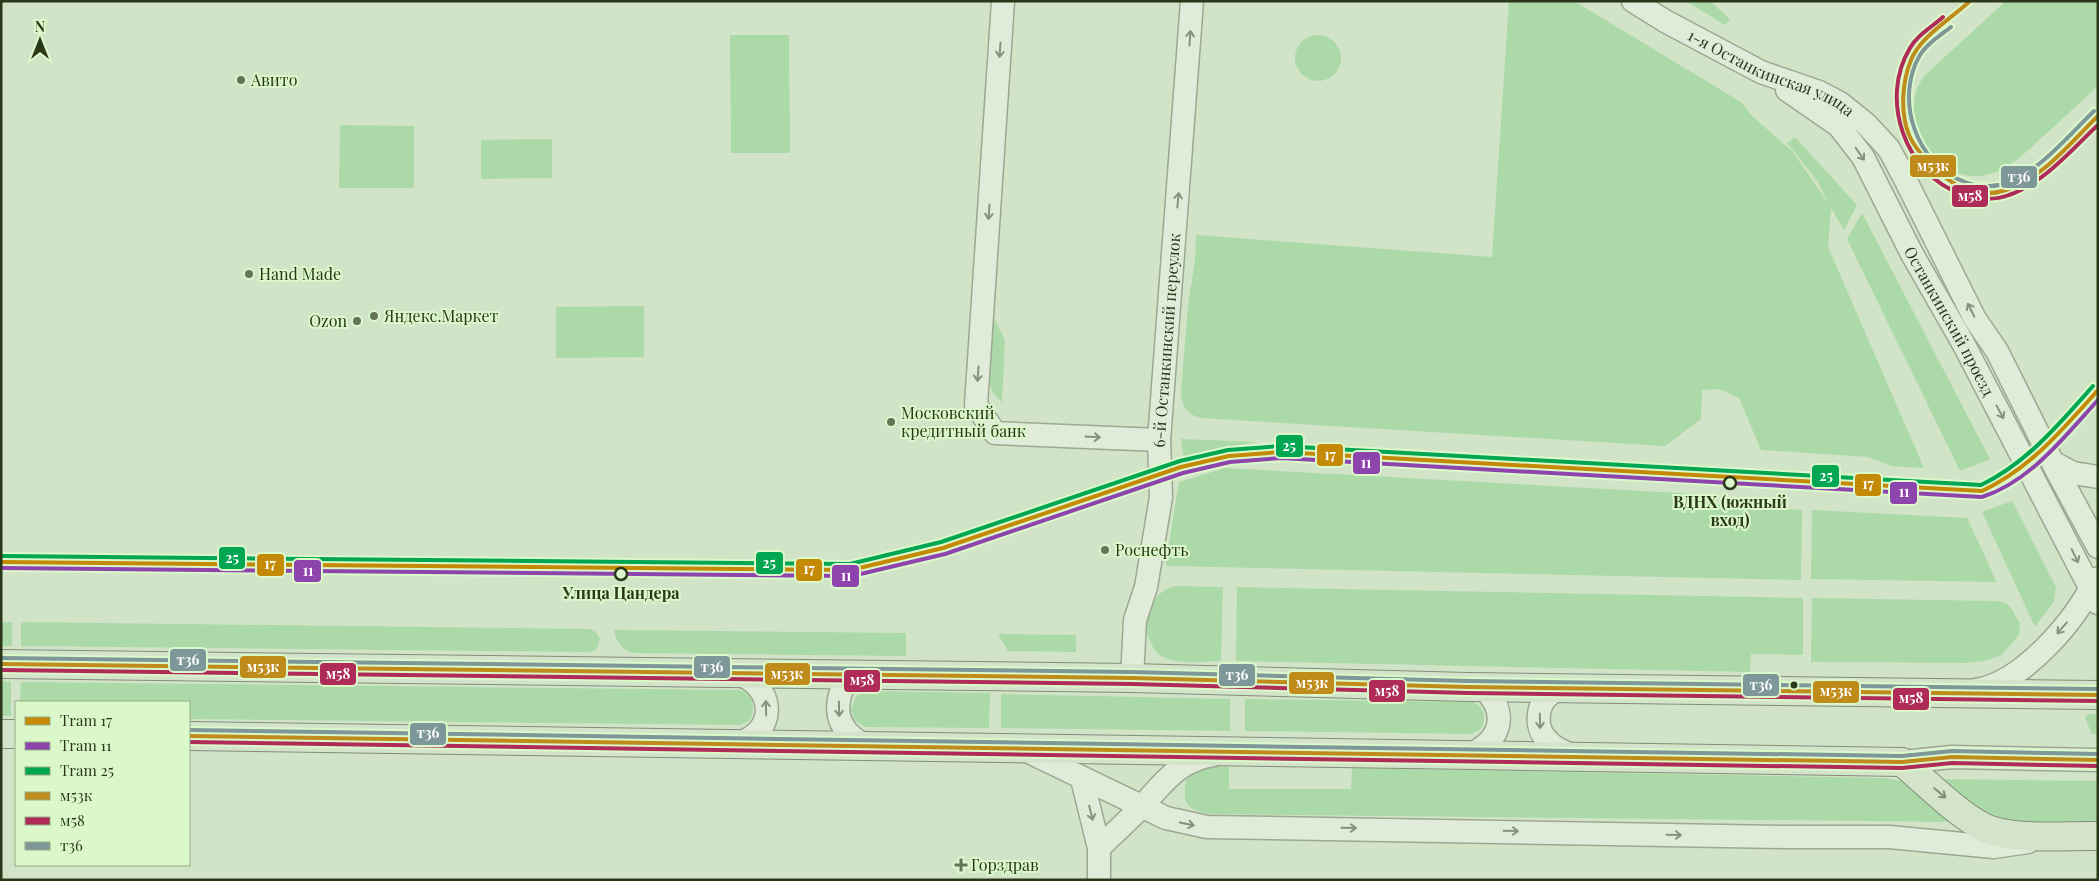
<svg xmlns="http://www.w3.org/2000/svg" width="2099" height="881" font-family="'Playfair Display',serif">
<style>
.green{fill:#acd9a8}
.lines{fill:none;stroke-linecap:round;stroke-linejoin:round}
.minor-casing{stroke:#9ca891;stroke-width:25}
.major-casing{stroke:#828e78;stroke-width:30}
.minor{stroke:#e0ecd9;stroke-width:22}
.major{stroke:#d4e4ca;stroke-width:28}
.bus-1-casing{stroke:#dbf8ca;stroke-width:8}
.bus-2-casing{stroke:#dbf8ca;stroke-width:8}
.bus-3-casing{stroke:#dbf8ca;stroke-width:8}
.bus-1{stroke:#bf8c1b;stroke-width:4}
.bus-2{stroke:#af2b58;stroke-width:4}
.bus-3{stroke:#7e9798;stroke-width:4}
.tram-1-casing{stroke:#dbf8ca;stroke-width:8}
.tram-2-casing{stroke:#dbf8ca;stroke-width:8}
.tram-3-casing{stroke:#dbf8ca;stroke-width:8}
.tram-1{stroke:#c48a06;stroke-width:4}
.tram-2{stroke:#8e44ad;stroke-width:4}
.tram-3{stroke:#00a651;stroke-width:4}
.oneway{stroke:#869279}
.oneway2{stroke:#808e72}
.poi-dot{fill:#657456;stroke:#dbf8ca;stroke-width:2}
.stop-dot{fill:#dbf8ca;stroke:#2b3719;stroke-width:2.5}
.bus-dot{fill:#2b3719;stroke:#dbf8ca;stroke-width:2}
.labels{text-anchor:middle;stroke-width:4;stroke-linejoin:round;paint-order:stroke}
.street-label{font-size:16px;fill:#2b3719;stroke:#dbf8ca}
.poi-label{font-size:16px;fill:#2b3719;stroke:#dbf8ca;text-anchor:start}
.stop-label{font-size:16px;font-weight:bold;fill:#2b3719;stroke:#dbf8ca}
.line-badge{stroke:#dbf8ca;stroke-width:2}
.badge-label{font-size:14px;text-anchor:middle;font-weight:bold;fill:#fff}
</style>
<rect width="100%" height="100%" fill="#d2e4c7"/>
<path class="green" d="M1509,1H1574L1741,102L1752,116L1793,152L1828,203L1818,182L1787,143L1795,137L1857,205L1844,230L1831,208L1828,247L1924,468L1891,466L1868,457L1761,450L1739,398L1719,389L1702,390L1701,419L1665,446L1200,418C1187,414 1182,407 1181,393L1188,306L1195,260L1196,235L1492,257Z
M1686,1H1710L1730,19L1725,25Z
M2006,1H2098V86C2081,102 2064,117 2047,133C2030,148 2015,165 1993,173C1940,192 1890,121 1925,75Z
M1295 58a23 23 0 1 1 46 0a23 23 0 1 1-46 0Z
M730,35H789L790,153H731Z
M340,125L414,126V188H339Z
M552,139V178L481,179V140Z
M1862,213L1990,459L1960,471L1847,239Z
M644,306V357L556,358V307Z
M993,316L1005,340L1002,402L993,393L989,382Z
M1181,439L1259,442L1222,448L1184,461Z
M1225,468L1716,495V504L1802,510L1801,580L1167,566L1166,562L1179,482Z
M2012,501L2056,587L2054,601L2035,627L1982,512Z
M1812,510L1967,518L1997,582L1811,579Z
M1176,586L1223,587L1221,661C1203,661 1175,666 1160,655C1155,652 1152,645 1149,639C1140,616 1151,592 1176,586Z
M1237,587L1803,598V655L1751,654L1750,672L1236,661Z
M1812,598L1996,601L2006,603L2012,609L2020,624L2019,635L2002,655L1984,661L1968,663L1811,662Z
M1,622H12V646H1Z
M21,622L590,629L597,633L600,639L596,650L589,652L21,646Z
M614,630L906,633V656L633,653C621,649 616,642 614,630Z
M998,634L1076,635V652L1008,651Z
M1,681L11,682V716H1Z
M21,682L740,690C753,695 756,707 750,720L740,725L189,719V702H20Z
M867,691L990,693L989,728L865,727L855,721L851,709L856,696Z
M1001,694L1230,699V731L1001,728Z
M1245,699L1472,702C1484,706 1487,718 1481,729L1472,734L1245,731Z
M2088,714H2098V734H2092L2085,718Z
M1206,767H1229V789H1351L1352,768L1884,778L1907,782L1952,822L1210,814C1186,810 1182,803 1186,779L1191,774Z
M1940,779L2098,781V825L2012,824L1989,820Z"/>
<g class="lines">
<g class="minor-casing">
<g id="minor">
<path d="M1003,1L976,405L995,433L1159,440"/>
<path id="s1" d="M1633,1L1665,21L1761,72L1819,92L1840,103L1866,124L1879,138L1889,149L1903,175L1975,319L1997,351L2058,473L2098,547"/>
<path id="s2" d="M1787,90L1839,126L1863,157L1912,254L1963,343L2098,603"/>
<path d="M2054,463L2073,473L2098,477"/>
<path d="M736,673C774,685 779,730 739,743"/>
<path d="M865,674C862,675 857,676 854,677C836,687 834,714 845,729C850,737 858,741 866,746"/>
<path id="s3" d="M1132,678L1135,620L1146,587L1161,497L1159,440L1192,1"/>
<path d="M1567,688C1562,689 1556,690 1552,693C1536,703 1534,728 1548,741C1555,749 1566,753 1576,757"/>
<path d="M1976,690C2021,684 2078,619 2095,579"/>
<path d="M1025,750L1166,818L1207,827L1787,837H1889L1994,847L2028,842"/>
<path d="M1468,755C1502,741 1510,712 1481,686H1472"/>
<path d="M1902,762L1952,757L2098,760"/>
<path d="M1082,779L1099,848V880"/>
<path d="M1099,848C1113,834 1128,821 1141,807C1165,782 1177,761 1214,755"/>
</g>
</g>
<g class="major-casing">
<path id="major" d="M1,664L1132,678L1468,687L2098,695
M1,734H16
M189,736C760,743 1331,753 1902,762C1926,782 1956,813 1983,827C2010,841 2067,835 2098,836"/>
</g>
<use href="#minor" class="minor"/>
<use href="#major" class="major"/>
<g class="bus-1-casing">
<path id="bus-1" d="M1970,1C1952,18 1920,37 1911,60C1902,82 1900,112 1909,135C1913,144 1919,152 1926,159C1947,183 1974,201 2006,190C2043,178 2071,142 2098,116
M1,664L1132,678L1468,687L2098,695
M189,736L1902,762L1952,757L2098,760"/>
</g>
<g class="bus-2-casing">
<path id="bus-2" d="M1943,17C1932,27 1917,35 1910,48C1879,99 1905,174 1961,194C1976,199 1993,201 2009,195C2044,183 2071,150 2098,125
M1,670L1132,684L1468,693L2098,701
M189,742L1902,768L1952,763L2098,766"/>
</g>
<g class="bus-3-casing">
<path id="bus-3" d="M1951,27C1941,35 1927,43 1920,55C1894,99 1916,165 1965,182C1978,187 1992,188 2006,183C2040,171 2068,136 2094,111
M1,658L1132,672L1468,681L2098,689
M189,730L1902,756L1952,751L2098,754"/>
</g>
<use href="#bus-1" class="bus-1"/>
<use href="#bus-2" class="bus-2"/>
<use href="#bus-3" class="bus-3"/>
<g class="tram-1-casing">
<path id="tram-1" d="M1,562L851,570L943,548L1181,467L1229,456L1281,452L1982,491C2030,469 2063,429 2098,390"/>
</g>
<g class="tram-2-casing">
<path id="tram-2" d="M1,568L852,576L945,554L1183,473L1230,462L1281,458L1982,497C2030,482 2066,435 2098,400"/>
</g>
<g class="tram-3-casing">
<path id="tram-3" d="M1,556L850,564L941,542L1180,461L1228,450L1281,446L1981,485C2027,463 2060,423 2093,386"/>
</g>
<use href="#tram-1" class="tram-1"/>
<use href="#tram-2" class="tram-2"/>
<use href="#tram-3" class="tram-3"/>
</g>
<defs><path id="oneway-shaft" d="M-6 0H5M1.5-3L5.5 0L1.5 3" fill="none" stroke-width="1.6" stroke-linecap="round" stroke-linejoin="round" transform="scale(1.25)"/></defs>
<g class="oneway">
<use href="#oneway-shaft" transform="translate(1190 38) rotate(-86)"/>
<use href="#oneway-shaft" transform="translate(1000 50) rotate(94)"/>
<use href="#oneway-shaft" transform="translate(1860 154) rotate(55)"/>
<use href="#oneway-shaft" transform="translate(1178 200) rotate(-85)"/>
<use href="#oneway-shaft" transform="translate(989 212) rotate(94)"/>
<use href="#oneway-shaft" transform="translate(1971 310) rotate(-117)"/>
<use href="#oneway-shaft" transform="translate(978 374) rotate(94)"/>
<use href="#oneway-shaft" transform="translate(2000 412) rotate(62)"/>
<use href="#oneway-shaft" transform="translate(1093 437) rotate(3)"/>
<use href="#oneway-shaft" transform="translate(2075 556) rotate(64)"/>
<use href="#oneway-shaft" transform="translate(2062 628) rotate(131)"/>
<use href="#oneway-shaft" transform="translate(766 708) rotate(-91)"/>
<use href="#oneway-shaft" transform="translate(839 709) rotate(89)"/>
<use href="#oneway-shaft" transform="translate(1540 721) rotate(88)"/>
<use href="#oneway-shaft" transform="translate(1091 813) rotate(76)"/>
<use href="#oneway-shaft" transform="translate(1187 824) rotate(12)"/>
<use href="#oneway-shaft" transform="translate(1349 828) rotate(1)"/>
<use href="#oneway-shaft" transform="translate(1511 831) rotate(1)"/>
<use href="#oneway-shaft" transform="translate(1674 835) rotate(1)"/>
</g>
<use class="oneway2" href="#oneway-shaft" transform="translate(1940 793) rotate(40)"/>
<g class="poi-dot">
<circle cx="241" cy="80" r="5"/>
<circle cx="249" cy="274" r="5"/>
<circle cx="374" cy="316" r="5"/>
<circle cx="357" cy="321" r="5"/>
<circle cx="891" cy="422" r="5"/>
<circle cx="1105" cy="550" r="5"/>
<path d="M958.5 857.5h5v5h5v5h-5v5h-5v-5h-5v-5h5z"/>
</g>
<g class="stop-dot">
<circle cx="1730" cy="483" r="6"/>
<circle cx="621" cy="574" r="6"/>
</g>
<circle class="bus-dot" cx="1794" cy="685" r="4.5"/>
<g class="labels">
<g class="street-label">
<text dy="6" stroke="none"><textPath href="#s1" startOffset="156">1-я Останкинская улица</textPath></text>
<text dy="6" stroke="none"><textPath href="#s2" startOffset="288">Останкинский проезд</textPath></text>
<text dy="6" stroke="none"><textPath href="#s3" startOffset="341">6-й Останкинский переулок</textPath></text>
</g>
<g class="poi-label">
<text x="251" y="86">Авито</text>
<text x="259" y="280">Hand Made</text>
<text x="384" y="322">Яндекс.Маркет</text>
<text x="347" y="327" text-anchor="end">Ozon</text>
<text x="901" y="419">Московский<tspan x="901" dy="18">кредитный банк</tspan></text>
<text x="1115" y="556">Роснефть</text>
<text x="971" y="871">Горздрав</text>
</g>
<g class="stop-label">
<text x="1730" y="508">ВДНХ (южный<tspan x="1730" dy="18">вход)</tspan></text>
<text x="621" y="599">Улица Цандера</text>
</g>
</g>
<g class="line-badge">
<rect x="1909" y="154" width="48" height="24" rx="5" fill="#bf8c1b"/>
<rect x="2000" y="165" width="38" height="24" rx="5" fill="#7e9798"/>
<rect x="1951" y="184" width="38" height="24" rx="5" fill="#af2b58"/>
<rect x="1275" y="434" width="29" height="24" rx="5" fill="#00a651"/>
<rect x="1316" y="443" width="28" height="24" rx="5" fill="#c48a06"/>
<rect x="1352" y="451" width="29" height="24" rx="5" fill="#8e44ad"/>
<rect x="1811" y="464" width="29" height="24" rx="5" fill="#00a651"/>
<rect x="1854" y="473" width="28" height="24" rx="5" fill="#c48a06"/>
<rect x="1889" y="481" width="29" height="24" rx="5" fill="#8e44ad"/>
<rect x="218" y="546" width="28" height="24" rx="5" fill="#00a651"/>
<rect x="755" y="551" width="29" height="24" rx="5" fill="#00a651"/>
<rect x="256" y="553" width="29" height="24" rx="5" fill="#c48a06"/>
<rect x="795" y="558" width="28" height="24" rx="5" fill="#c48a06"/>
<rect x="293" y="559" width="29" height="24" rx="5" fill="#8e44ad"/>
<rect x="831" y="564" width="29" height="24" rx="5" fill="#8e44ad"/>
<rect x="169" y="648" width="38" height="24" rx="5" fill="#7e9798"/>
<rect x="693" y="655" width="38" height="24" rx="5" fill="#7e9798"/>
<rect x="239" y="655" width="48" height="24" rx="5" fill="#bf8c1b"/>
<rect x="764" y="662" width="47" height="24" rx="5" fill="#bf8c1b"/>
<rect x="319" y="662" width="38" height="24" rx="5" fill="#af2b58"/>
<rect x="1218" y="663" width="38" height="24" rx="5" fill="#7e9798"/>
<rect x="843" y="669" width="38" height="24" rx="5" fill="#af2b58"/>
<rect x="1288" y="671" width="47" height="24" rx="5" fill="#bf8c1b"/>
<rect x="1742" y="673" width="38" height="24" rx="5" fill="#7e9798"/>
<rect x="1368" y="679" width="38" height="24" rx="5" fill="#af2b58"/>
<rect x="1812" y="680" width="48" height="24" rx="5" fill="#bf8c1b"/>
<rect x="1892" y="687" width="38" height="24" rx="5" fill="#af2b58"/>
<rect x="409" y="722" width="38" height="24" rx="5" fill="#7e9798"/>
</g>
<g class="badge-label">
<text x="1933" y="171">м53к</text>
<text x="2019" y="182">т36</text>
<text x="1970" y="201">м58</text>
<text x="1289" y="451">25</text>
<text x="1330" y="460">17</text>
<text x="1366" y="468">11</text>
<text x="1826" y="481">25</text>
<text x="1868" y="489">17</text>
<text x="1904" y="497">11</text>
<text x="232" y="563">25</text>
<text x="769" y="568">25</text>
<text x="270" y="569">17</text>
<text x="809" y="574">17</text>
<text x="308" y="576">11</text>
<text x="846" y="581">11</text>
<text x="188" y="665">т36</text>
<text x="712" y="672">т36</text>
<text x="263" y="672">м53к</text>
<text x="787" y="679">м53к</text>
<text x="338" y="679">м58</text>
<text x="1237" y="680">т36</text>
<text x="862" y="685">м58</text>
<text x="1312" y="688">м53к</text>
<text x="1761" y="690">т36</text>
<text x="1387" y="696">м58</text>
<text x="1836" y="696">м53к</text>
<text x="1911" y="703">м58</text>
<text x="428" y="738">т36</text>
</g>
<rect width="2099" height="881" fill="none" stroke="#2b3719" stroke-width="5"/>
<rect x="15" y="701" width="175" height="165" fill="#dbf8ca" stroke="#95ab83"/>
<rect x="25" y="717" width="25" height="8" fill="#c48a06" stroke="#95ab83"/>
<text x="60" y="726" font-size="15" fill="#2b3719">Tram 17</text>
<rect x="25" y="742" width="25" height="8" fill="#8e44ad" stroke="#95ab83"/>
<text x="60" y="751" font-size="15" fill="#2b3719">Tram 11</text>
<rect x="25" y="767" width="25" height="8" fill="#00a651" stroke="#95ab83"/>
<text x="60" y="776" font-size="15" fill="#2b3719">Tram 25</text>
<rect x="25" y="792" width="25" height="8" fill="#bf8c1b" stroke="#95ab83"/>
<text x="60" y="801" font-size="15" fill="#2b3719">м53к</text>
<rect x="25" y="817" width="25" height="8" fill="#af2b58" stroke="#95ab83"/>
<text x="60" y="826" font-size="15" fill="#2b3719">м58</text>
<rect x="25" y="842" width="25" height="8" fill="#7e9798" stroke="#95ab83"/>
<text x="60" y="851" font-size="15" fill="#2b3719">т36</text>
<g transform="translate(40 40)" stroke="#dbf8ca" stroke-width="4" paint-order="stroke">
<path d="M0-4L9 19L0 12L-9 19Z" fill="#2b3719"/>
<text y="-8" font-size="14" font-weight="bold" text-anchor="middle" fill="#2b3719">N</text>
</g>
</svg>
